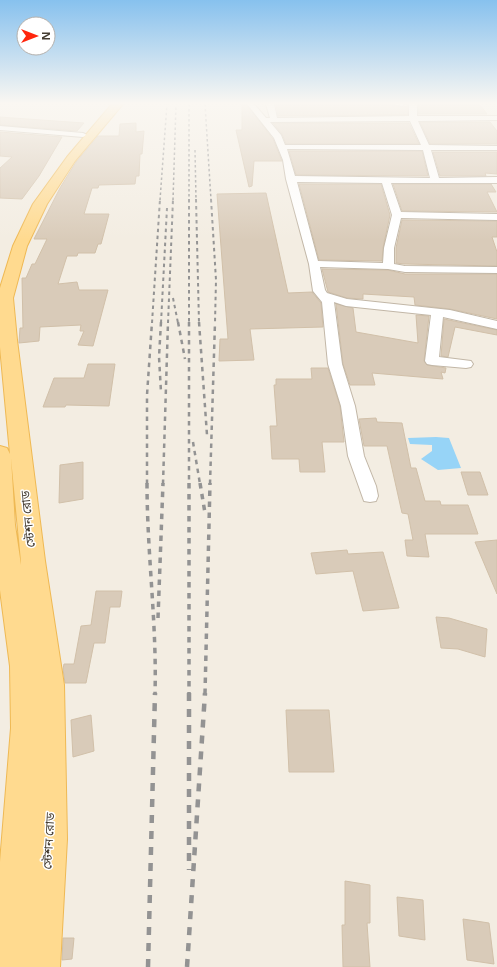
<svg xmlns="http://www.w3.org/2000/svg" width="497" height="967" font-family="'Open Sans','Noto Sans Bengali',sans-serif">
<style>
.water{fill:#97d4f7}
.building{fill:#d9cbb9;stroke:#d1c0a9}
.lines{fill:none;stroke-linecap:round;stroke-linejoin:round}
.street-casing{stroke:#c2b7a7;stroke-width:2}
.primary-casing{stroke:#efb954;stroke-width:2}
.street{fill:#fff;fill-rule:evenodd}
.primary{fill:#ffda8f;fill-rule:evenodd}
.rail-far4{stroke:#939393;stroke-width:1.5;stroke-dasharray:2.5 2.5;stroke-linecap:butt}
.rail-far3{stroke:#939393;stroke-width:2;stroke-dasharray:3.5 3.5;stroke-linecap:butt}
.rail-far2{stroke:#939393;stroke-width:2.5;stroke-dasharray:4.5 4.5;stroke-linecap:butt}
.rail-far1{stroke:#939393;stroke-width:3.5;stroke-dasharray:5.5 5.5;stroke-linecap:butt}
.rail{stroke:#939393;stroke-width:4.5;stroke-dasharray:8 8;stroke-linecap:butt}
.labels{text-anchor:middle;stroke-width:3;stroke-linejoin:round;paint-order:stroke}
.street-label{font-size:12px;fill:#453d32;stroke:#fff}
</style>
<rect width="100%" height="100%" fill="#f3ede2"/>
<path class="water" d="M436,437L449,438L461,468L438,470L421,459L432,451V445L410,444L408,438Z"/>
<path class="building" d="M242,104H246L273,139L282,161H254L252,186L249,187L236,130H242Z
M276,104H382L402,107L408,106V115L278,116Z
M418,104L480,105L487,114H418Z
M0,117L41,120L84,123L77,131L0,125Z
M420,122H490L497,131V144H430Z
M136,123V132L144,131L142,154H140L139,176H136L135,184L99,185L98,188H92L84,214H109L101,244H98L95,253H78L77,256H67L58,284L77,282L79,290H108L93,346L78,345L84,331H80L81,325L40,327L39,341L19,343L20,328H23L22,278H26L32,264H35L47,239H34L60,188L76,162L98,136H119L120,124Z
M273,123H409L419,144H286L282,134Z
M0,132L62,137L39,176L22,199L0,198V168L12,157L0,156Z
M289,151H422L428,176L296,175Z
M433,152H497V174L485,173L486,176H440Z
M299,184H381L390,215L383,248L382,261L319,260Z
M393,184H491L496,192H487L497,212L402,211Z
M266,193L288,293L312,292L321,303L323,327L250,329L254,360L219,361L220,339H228L217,194Z
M402,220L497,221V237H492L497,252V266L405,264L396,263V248Z
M322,269L388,270L405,274H497V319L450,309L415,305L414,297L363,294V299L347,298L328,292Z
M336,304L353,308L356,332L418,343L416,315L429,316L424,361L427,365L446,368L445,373L441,372L443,379L372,373L375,385H350L343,364Z
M444,319L497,330V335L455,327L448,357L441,356Z
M88,364H115L109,406L66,405L65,407H43L54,378H84Z
M311,368H328L340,406L344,442H322L325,472H300L299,459H272L270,426H277L274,385H276V379H312Z
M376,418L377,422L402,423L411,468H416L425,501H440L441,505H468L478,534H425L429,557L407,556L405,540H413L408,514L402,513L387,446H364L359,419Z
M83,462V499L59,503L60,465Z
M461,472H480L488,495H468Z
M497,540V594L475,542Z
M347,550L348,554L383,552L399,608L363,611L353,571L316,574L311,553Z
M96,591H122L120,607H110L105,643H94L86,683H65L63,669L64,664H74L81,626L91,625Z
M436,617L449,618L487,629L485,657L458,649L441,648Z
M286,710H329L334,772H289Z
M91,715L94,751L73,757L71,720Z
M345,881L370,885V923H367L370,967H343L342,925H345Z
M397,897L423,900L425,940L399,936Z
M463,919L489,923L494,964L467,960Z
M63,938H74L72,959L62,960Z"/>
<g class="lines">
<g class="street-casing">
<path id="street" d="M247,104H254L266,118H270L266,104H274L277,118L409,116V104H417V116H497V120L418,121L429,145L497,146V150H431L439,178L497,177V183H391L401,212L497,214V220L401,218L394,248V264L405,266L497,267V273L405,272L388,269L320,267L325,290L327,293L347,299L450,310L497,321V329L443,317L439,357L471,361L473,364L471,367L466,368L432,365L427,364L425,361L431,315L346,306L334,302L342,364L355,406L364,456L376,486L378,496L376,501L370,502L364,501L348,456L341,406L328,364L322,302L313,291L309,264L286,179L283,160L274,138ZM410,121L421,145H285L281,135L270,122ZM287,149L423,150L430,178L295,176ZM297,182L382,183L392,215L384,248L383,263L318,261Z
M391,104H405L402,106Z
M0,126L83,133L87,135L83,137L0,130Z"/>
</g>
<g class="primary-casing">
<path id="primary" d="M112,104H123L75,161L47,204L27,246L13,298L17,340L45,561L64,685L67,839L60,967H0V862L11,728L10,666L0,590V446L7,448L10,454L0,347V288L13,246L33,204L67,157ZM11,458L21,561V565L15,525Z"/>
</g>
<use href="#street" class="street"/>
<use href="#primary" class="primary"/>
<path class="rail-far4" d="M189,104V200
M205,104L211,200
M195,150L196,200
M160,200L167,104
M173,200L176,104"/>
<path class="rail-far3" d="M189,199V323
M196,199L199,323
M211,199L216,280L215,323
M173,298L178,323
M152,323L160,199
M161,323L167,208
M168,323L173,199"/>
<path class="rail-far2" d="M161,322L159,357L161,392
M178,322L185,359
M189,322V484
M199,322L207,435
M193,442L200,484
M147,484V395L152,322
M163,484L168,322
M210,484L215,322"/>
<path class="rail-far1" d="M147,483C147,554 157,624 155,694
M189,483V694
M200,483L205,513
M158,618L163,483
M205,694L210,483"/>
<path class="rail" d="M189,693V870
M148,967L155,693
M187,967L205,693"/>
</g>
<linearGradient id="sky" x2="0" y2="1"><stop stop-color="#87c1ee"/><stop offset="0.43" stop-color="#faf7f2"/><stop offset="1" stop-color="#faf7f2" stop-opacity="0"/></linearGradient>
<rect width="497" height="240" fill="url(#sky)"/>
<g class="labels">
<g class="street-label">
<text transform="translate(28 519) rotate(-96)" y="4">স্টেশন রোড</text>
<text transform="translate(49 841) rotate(-87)" y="4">স্টেশন রোড</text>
</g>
</g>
<g transform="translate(36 36) rotate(90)"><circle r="19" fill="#ffffff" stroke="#b5b1ad"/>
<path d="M0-3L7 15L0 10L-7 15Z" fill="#ff260d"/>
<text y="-6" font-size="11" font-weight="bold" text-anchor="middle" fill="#453d32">N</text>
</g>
</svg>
